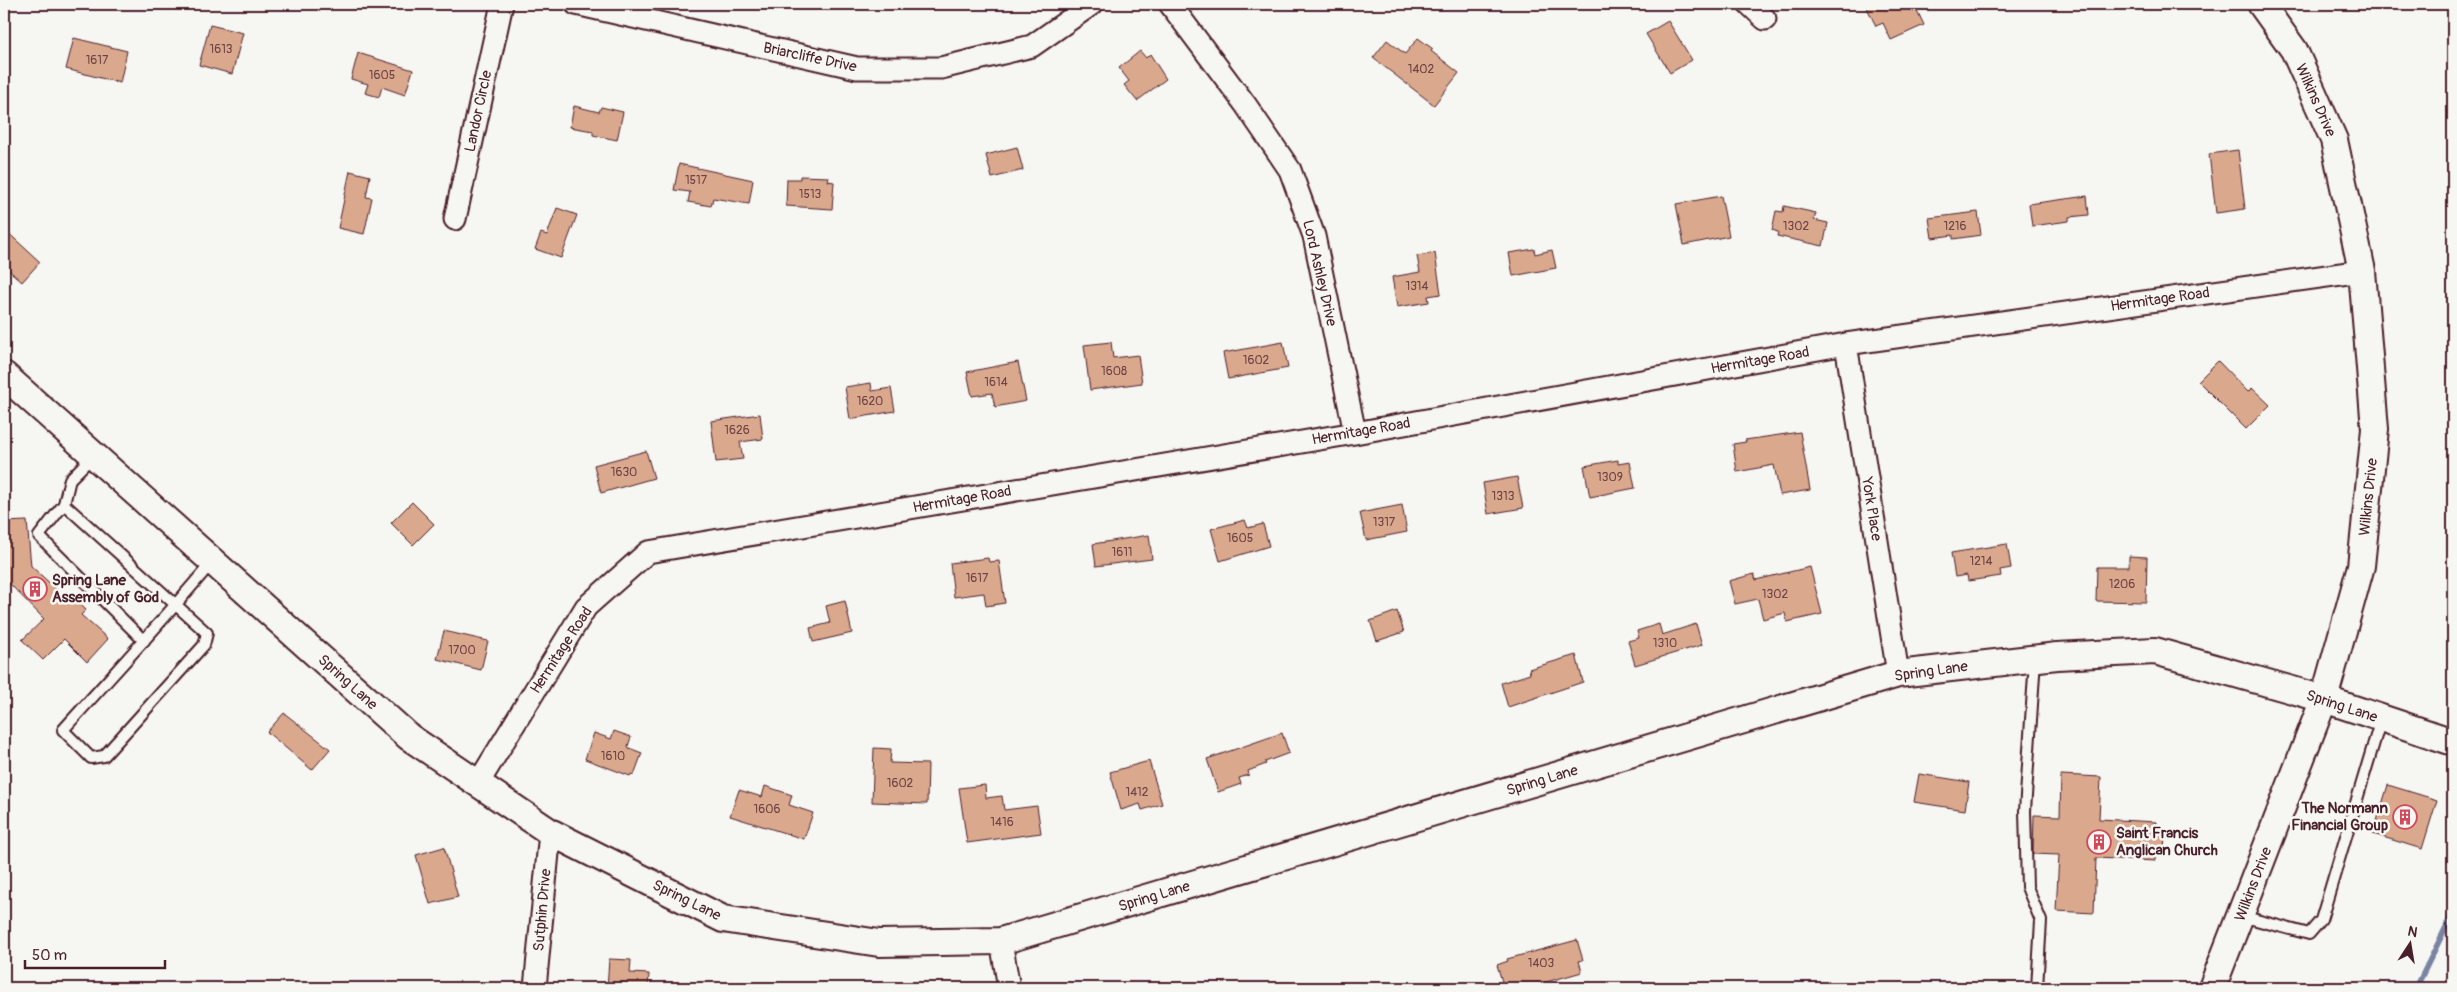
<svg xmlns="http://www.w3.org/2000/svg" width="2457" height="992" font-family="Pangolin,sans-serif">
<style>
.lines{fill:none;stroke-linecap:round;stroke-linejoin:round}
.stream{stroke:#7983a2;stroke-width:5.5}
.building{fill:#daa88d;stroke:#4a1f2b}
.service-casing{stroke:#4a1f2b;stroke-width:14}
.minor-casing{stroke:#4a1f2b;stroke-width:25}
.tertiary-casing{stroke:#4a1f2b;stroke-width:30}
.service{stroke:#f6f6f2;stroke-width:10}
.minor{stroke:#f6f6f2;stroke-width:21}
.tertiary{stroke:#f6f6f2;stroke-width:26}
.labels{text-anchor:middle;stroke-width:5;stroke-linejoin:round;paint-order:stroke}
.number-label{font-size:12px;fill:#6e4144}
.street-label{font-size:15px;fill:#4a1f2b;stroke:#f6f6f2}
.poi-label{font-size:15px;font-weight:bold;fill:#4a1f2b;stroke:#f6f6f2;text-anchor:start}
</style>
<rect width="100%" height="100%" fill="#f6f6f2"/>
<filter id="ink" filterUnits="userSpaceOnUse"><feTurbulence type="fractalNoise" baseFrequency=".02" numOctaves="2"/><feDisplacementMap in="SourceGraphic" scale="10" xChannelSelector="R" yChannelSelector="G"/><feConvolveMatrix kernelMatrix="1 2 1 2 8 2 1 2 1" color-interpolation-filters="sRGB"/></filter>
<g filter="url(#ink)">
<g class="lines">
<path class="stream" d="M2416,988L2449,921L2453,908"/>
</g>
<path class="building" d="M1865,4H1914L1924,25L1891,40L1883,23L1876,26Z
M1668,21L1692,60L1670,73L1646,34Z
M210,25L243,33L232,74L199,65Z
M74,38L127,51L120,83L66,69Z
M1418,38L1433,49L1431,51L1459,73L1434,105L1373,58L1387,40L1405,54Z
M1140,51L1146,58L1150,54L1166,79L1137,101L1124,85L1129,81L1119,68Z
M358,53L413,70L405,95L382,87L379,97L365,93L368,84L351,79Z
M574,106L599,112L601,107L623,112L617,140L593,135V131L570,127Z
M1017,147L1023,170L992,178L986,155Z
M2238,150L2245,209L2216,213L2209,154Z
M679,164L753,180L749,204L713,198L711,206L688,202L690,192L674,190Z
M350,171L370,176L366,197L372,198L364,234L338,228Z
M800,176L829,177L828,181L834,182L832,209L786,206L787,179H800Z
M1721,196L1729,236L1684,245L1676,204Z
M2087,196L2089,215L2069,217V221L2032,226L2029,204Z
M1784,206L1816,213L1814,220L1828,223L1823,246L1777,236L1778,232L1772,230L1776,211L1783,212Z
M557,208L577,215L561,258L535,249L541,233L547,235Z
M1978,212L1981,235L1953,239V235L1932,238L1929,218Z
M4,229L40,262L22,282L4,266Z
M1534,249L1535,254L1552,250L1556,268L1513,276L1509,253Z
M1435,253L1441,294L1428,296L1429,302L1397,307L1392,277L1420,272L1417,256Z
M1111,342L1113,358L1138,355L1142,383L1090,390L1084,345Z
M1283,342L1288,368L1228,379L1223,353Z
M2218,361L2248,392L2252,388L2270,405L2246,429L2198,381Z
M1018,362L1026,401L995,407L992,393L972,396L967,372Z
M871,383L872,391L891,388L895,411L850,419L845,387Z
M760,414L763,439L740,442L743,459L716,462L711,421Z
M1800,432L1810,490L1780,495L1774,465L1737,472L1733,444L1746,442L1745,440Z
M646,451L654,478L601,493L594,465Z
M1618,460V464L1630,462L1635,488L1590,497L1584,466Z
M1517,477L1523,508L1488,514L1483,483Z
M412,502L434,524L413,545L391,523Z
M1402,505L1407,532L1366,540L1360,513Z
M1245,520L1248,528L1263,524L1269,546L1220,561L1211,529Z
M27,521L31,566L66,598L70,595L86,610L81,615L108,639L87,662L64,639L43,660L22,640L44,619L9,583H4V522Z
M1149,535L1152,559L1096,566L1093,544Z
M2007,544L2011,568L2000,570L2001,576L1968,581L1967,575L1955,577L1951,553Z
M2129,556L2147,557L2146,602L2096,601L2097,567H2129Z
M988,558L989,562L999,561L1005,603L986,606L984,593L954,597L950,563Z
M1810,567L1822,614L1787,622L1785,613L1763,619L1758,599L1735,604L1729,581L1754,574L1756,580Z
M845,601L852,633L813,642L810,628L830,623L826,606Z
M1397,611L1404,632L1377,641L1370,621Z
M1659,624L1662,635L1696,624L1702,645L1635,665L1628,641L1639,638L1637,631Z
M444,631L488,641L481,670L437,659Z
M1576,655L1583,682L1508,707L1501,683L1530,674L1529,669Z
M284,713L330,749L312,770L267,732Z
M614,731L631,737L628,746L629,748L642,753L634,775L631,774L630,776L585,759L594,733L611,739Z
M1282,733L1289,753L1265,762L1266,764L1248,771L1249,775L1239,778L1241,784L1218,792L1207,759Z
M874,748L891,749L890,763L928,764L927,804L872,802Z
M1149,761L1162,804L1142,810L1140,804L1121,810L1110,772Z
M1919,774L1969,782L1965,810L1914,802Z
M2061,775L2101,777L2099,819L2157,822L2156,829H2165L2164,855L2155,854V861L2096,858L2094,913L2056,911L2059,855L2033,854L2034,815L2060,816Z
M985,785L986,798L1002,796L1004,810L1037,806L1041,833L967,843L959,788Z
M2388,785L2437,800L2422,849L2373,834Z
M765,786L792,795L789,805L813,813L804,839L730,816L739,790L762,797Z
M444,847L458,897L430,904L416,855Z
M1577,940L1583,960L1579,961L1582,972L1525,988H1504L1497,965L1508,961L1507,959Z
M609,959L631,960L630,973L649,974L648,988H607Z"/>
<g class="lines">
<g class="service-casing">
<path id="service" d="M64,504L70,479L93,456
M144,641L39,536L64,504L207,633L204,645L104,756L91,758L63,730C113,674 164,620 212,562
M2035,659L2025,811L2027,887L2041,921L2037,988
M2241,916L2309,934L2321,920L2381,719"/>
</g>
<g class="minor-casing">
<path id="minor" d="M576,4L857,68H941L1032,46L1092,4
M1170,4L1245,104L1290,170L1314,236L1355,433
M1749,4L1765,19
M455,219L502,4
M1846,344L1898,674
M477,785L586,607L648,552L1355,433L1846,344L2362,271
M1001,941L1009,988
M535,988L550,832"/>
</g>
<g class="tertiary-casing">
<path id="tertiary" d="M4,375L409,737L550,832L723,919L879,943L1001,941L1898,674L2057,656L2155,651L2324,699L2453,742
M2212,988L2324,699L2361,566L2375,429L2362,271L2334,140L2294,50L2261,4"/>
</g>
<use href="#service" class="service"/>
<use href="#minor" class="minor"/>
<use href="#tertiary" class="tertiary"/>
</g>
</g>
<defs>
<g id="building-ring" transform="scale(1.25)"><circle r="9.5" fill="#f6f6f2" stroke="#d1495b" stroke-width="1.5"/><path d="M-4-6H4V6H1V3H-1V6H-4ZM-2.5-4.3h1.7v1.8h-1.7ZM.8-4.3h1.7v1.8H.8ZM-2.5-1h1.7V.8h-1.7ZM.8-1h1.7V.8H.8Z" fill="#d1495b"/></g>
</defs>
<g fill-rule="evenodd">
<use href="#building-ring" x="35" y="589"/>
<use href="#building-ring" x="2405" y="817"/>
<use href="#building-ring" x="2099" y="842"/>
</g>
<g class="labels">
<g class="number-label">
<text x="221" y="53">1613</text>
<text x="97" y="64">1617</text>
<text x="1421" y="73">1402</text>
<text x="382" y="79">1605</text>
<text x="696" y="184">1517</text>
<text x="810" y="198">1513</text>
<text x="1796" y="230">1302</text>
<text x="1955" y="230">1216</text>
<text x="1417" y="290">1314</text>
<text x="1256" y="364">1602</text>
<text x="1114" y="375">1608</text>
<text x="996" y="386">1614</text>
<text x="870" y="405">1620</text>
<text x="737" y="434">1626</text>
<text x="624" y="476">1630</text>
<text x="1610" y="481">1309</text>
<text x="1503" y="500">1313</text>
<text x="1384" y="526">1317</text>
<text x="1240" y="542">1605</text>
<text x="1122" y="556">1611</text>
<text x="1981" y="565">1214</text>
<text x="977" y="582">1617</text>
<text x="2122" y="588">1206</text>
<text x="1775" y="598">1302</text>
<text x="1665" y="647">1310</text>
<text x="462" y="654">1700</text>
<text x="613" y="760">1610</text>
<text x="900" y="787">1602</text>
<text x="1137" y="796">1412</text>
<text x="767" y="813">1606</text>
<text x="1002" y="826">1416</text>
<text x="1541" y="967">1403</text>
</g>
<g class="street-label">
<text transform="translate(810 57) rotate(12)" y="5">Briarcliffe Drive</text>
<text transform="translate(2316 100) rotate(66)" y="5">Wilkins Drive</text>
<text transform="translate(478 111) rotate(-78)" y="5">Landor Circle</text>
<text transform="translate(1320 273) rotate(77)" y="5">Lord Ashley Drive</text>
<text transform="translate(2160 299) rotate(-8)" y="5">Hermitage Road</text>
<text transform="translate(1760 360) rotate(-10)" y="5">Hermitage Road</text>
<text transform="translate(1361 431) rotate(-10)" y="5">Hermitage Road</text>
<text transform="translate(2368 497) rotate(-84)" y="5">Wilkins Drive</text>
<text transform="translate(962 499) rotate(-10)" y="5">Hermitage Road</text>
<text transform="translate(1872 509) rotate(81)" y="5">York Place</text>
<text transform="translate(561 650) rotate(-57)" y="5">Hermitage Road</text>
<text transform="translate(1931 671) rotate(-8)" y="5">Spring Lane</text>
<text transform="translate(348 682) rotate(42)" y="5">Spring Lane</text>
<text transform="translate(2342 706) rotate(18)" y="5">Spring Lane</text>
<text transform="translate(1542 780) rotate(-17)" y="5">Spring Lane</text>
<text transform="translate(2253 884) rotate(-69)" y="5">Wilkins Drive</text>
<text transform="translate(1154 896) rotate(-17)" y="5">Spring Lane</text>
<text transform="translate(687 900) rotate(26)" y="5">Spring Lane</text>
<text transform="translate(542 910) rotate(-85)" y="5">Sutphin Drive</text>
</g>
<g class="poi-label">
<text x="52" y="585">Spring Lane<tspan x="52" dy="17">Assembly of God</tspan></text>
<text x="2388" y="813" text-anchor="end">The Normann<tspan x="2388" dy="17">Financial Group</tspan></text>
<text x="2116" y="838">Saint Francis<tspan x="2116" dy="17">Anglican Church</tspan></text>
</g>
</g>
<rect width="2457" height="992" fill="none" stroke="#f6f6f2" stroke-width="20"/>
<rect x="10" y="10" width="2437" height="972" fill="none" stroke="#4a1f2b" stroke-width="2" filter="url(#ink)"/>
<g transform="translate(2410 944) rotate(12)" stroke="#f6f6f2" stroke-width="4" paint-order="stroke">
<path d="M0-4L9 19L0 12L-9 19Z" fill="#4a1f2b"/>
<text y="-8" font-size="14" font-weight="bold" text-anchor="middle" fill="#4a1f2b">N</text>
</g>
<path d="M25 960v8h140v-8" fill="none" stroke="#4a1f2b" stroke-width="2.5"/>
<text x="32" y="960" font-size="15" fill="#4a1f2b" stroke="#f6f6f2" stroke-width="4" paint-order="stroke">50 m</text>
</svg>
